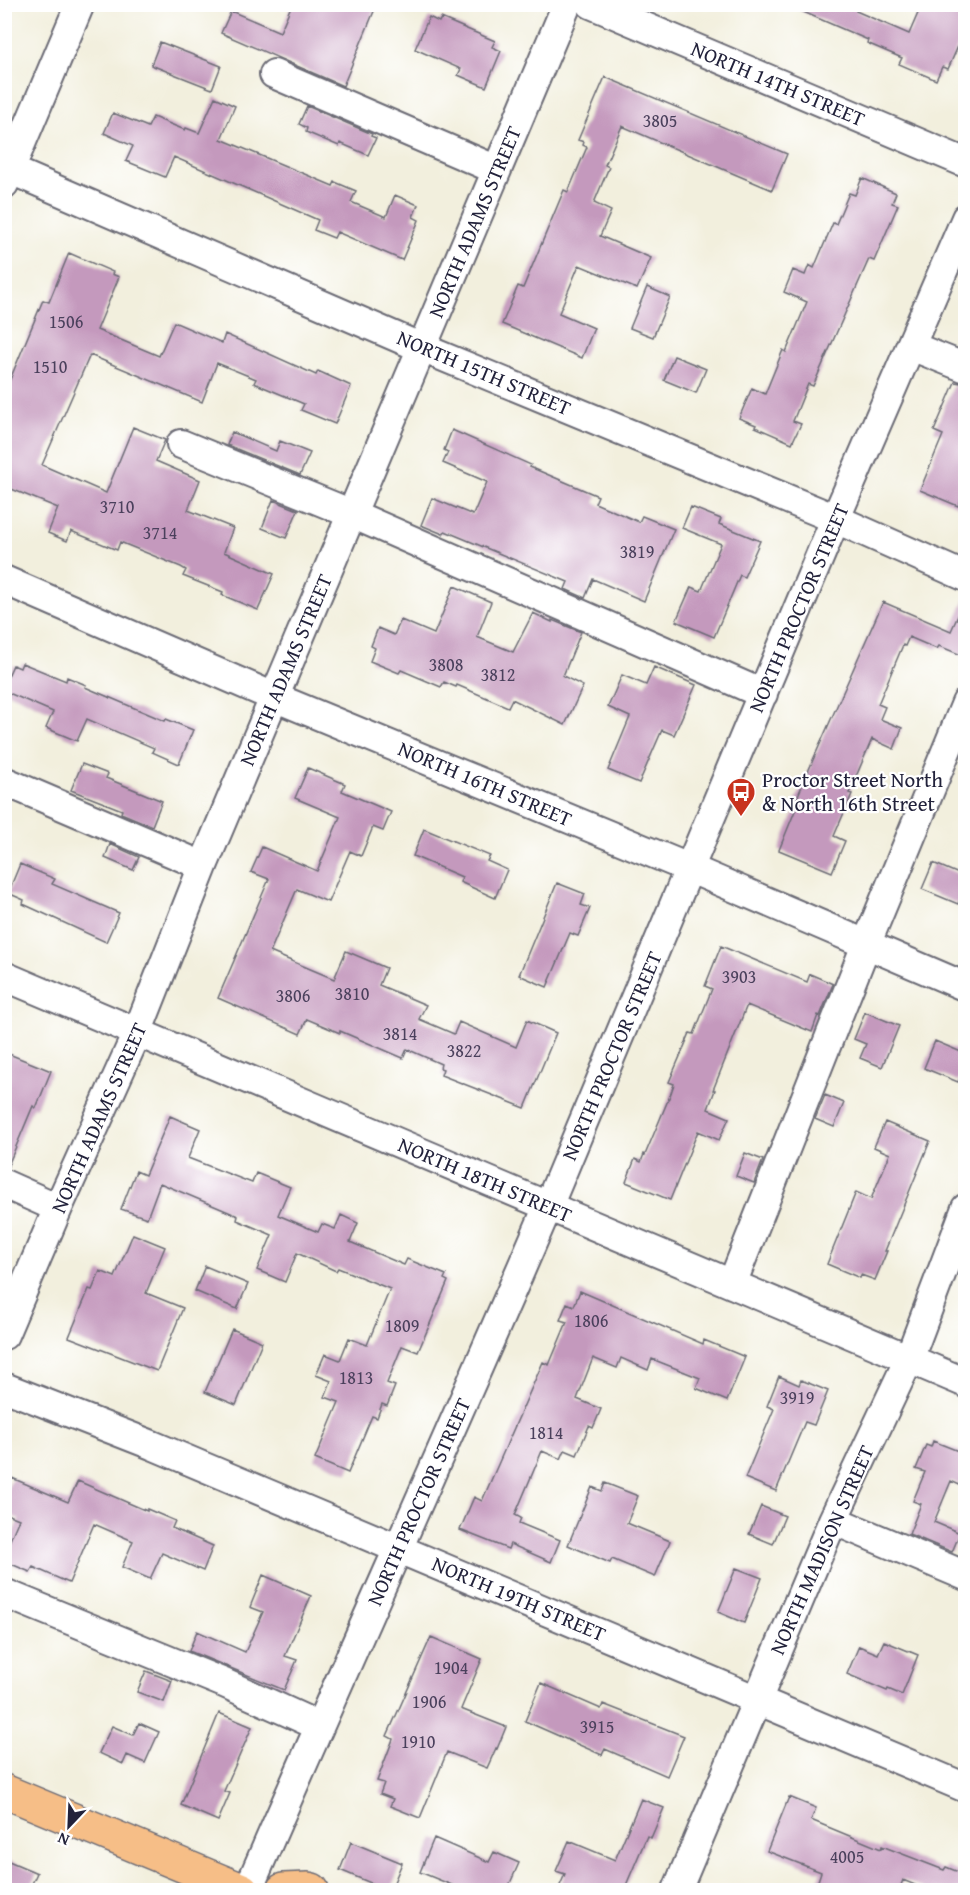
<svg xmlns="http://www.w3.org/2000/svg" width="970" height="1895" font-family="'Gentium Book Plus',serif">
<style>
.building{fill:#c499bd}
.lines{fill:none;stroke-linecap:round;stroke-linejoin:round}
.minor-casing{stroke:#6b6a74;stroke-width:32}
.major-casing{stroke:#6b6a74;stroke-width:36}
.minor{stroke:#fff;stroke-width:28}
.major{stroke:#f6be87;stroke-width:33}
.labels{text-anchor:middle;stroke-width:4.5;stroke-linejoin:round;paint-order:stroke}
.number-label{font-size:18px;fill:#4a405c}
.street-label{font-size:21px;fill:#22223b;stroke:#fff}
.poi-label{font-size:21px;fill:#22223b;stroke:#fff;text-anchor:start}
</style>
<rect width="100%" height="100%" fill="#fff"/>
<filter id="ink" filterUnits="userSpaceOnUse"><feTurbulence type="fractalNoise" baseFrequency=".0167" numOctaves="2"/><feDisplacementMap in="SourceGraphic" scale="12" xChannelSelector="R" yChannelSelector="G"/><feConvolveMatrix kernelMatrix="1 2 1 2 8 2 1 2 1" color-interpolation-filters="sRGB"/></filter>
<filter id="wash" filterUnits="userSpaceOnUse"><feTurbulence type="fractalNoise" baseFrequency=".008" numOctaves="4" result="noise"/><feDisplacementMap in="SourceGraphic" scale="24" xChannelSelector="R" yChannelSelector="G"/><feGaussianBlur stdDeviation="1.35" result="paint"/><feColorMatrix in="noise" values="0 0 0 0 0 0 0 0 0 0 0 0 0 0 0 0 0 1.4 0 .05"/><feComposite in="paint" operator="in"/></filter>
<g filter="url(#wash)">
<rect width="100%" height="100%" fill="#f2efdd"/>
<g id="blocks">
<path class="building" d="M292,4H377L343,86L221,33L231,11L280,32Z
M785,4H859L856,11L909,34L922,4H966V28L948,69L942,67L936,80L899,64L902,58L867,43L868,40Z
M429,17L439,22L441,18L495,41L492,47L501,51L486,87L458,75L461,69L415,49Z
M160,42L221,66L212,89L151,65Z
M605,77L787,154L772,190L622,126L605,165L609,167L594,203L611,211L600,236L651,258L637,289L579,265L559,313L594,328L582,358L502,324L518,286L523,288L564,190L568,192L587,147L583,145L584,142L578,140Z
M215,97L235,106L221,139L333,186L335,182L356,191L351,202L386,217L395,195L418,205L413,217L419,220L402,260L337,232L334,238L314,230L318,220L174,157L165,177L126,161L133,146L104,133L113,113L148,127L153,117L185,130L186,128L199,133Z
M307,106L372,134L371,136L376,138L368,155L340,143L339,146L306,132L307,128L299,124Z
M862,178L896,193L892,203L898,205L874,261L869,259L813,386L808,384L793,421L801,424L792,443L755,427L756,425L739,418L752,388L765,394L783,350L786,352L807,302L784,292L793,270L805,275L809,265L814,268L833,223L836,224L849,193L855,195Z
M69,253L113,272L112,274L119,277L97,330L159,356L174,322L222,343L225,334L316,375L318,371L351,386L335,424L301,410L304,404L254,383L256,379L217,363L202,402L90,355L42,465L106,493L133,427L165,440L156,461L200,480L188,510L233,528L224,552L274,574L258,610L222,595L223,592L183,576L186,570L181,567L120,542L117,550L71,531L67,541L48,533L58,508L4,486V394L43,300L49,302Z
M647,287L670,297L653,337L630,328Z
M674,356L706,369L696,393L664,380Z
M955,382L966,384V489L958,506L920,490L943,435L934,431Z
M452,430L531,465L530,467L598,496L595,503L639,522L642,516L674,529L644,601L593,579L585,598L565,589L568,582L445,531L443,534L421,525L432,498L473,515L487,482L443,463L448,452L444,450Z
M232,432L276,451L280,441L310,453L300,475L227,445Z
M273,500L298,510L286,538L262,528Z
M691,507L721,519L719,524L760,541L744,577L740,575L714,637L676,621L691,587L701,591L721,544L682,528Z
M454,586L491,602L477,637L513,652L533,613L552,622V620L581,632L563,676L583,686L565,725L512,699L508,707L457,685L456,687L444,682L441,687L401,670L399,673L370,661L375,648L371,646L378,628L394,635L401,620L434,634Z
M966,598V657L939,646L937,649L909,637L905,646L903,645L878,704L885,707L880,719L902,728L894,749L872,739L849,793L852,794L834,836L845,841L832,872L779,850L797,806L794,805L813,760L883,602L951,631Z
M22,663L66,681L67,677L86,685L85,687L165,721L166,719L193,730L179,764L152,752L154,748L87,719L77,741L46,728L53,712L4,691V685L13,665L20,668Z
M654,667L696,685L674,735L662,730L639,783L608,770L630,717L608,707L622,675L646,685Z
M82,764L108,774L106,778L162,801L152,826L121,813L122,810L71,790Z
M308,768L345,784L342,791L391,812L383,831L373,827L361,856L350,851L328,902L297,889L270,952L334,979L346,951L386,968L379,985L426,1005L419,1019L454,1034L459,1022L516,1047L527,1020L556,1033L525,1108L441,1075L443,1069L440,1068L441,1064L407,1049L403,1058L340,1031V1033L307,1019L300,1034L218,998L269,879L251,872L262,847L317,871L340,817L295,798Z
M424,829L490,856L487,861L507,870L495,898L460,882L462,877L413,856Z
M110,844L139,857L133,870L105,858Z
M933,863L966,877V886L958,904L922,889Z
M20,864L55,879L52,884L119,913L106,942L23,904L24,900L8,893Z
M557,883L585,894L581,905L590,908L578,936L570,933L547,987L519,975Z
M721,946L807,982L810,974L833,984L820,1016L818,1015L812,1032L747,1005L713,1090H715L708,1109L729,1118L719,1140L698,1131L670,1200L626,1182L635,1159L641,1162L644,1154L645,1155L671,1093L674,1084L669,1082L690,1033L694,1034L712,989L705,986Z
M865,1012L899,1026L882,1067L860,1058L866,1044L854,1039Z
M935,1041L966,1054V1065L958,1082L924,1068Z
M4,1052L51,1071L36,1108L33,1106L7,1168H4Z
M825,1095L844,1103L834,1127L815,1119Z
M170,1116L200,1129L188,1158L252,1183L256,1173L290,1187L278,1215L318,1232L322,1224L335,1229L341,1215L358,1223L350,1242L404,1265L407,1259L446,1275L444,1279L448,1281L418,1352L402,1346L387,1383L395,1386L387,1406L382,1404L377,1418L372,1416L348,1473L315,1459L339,1402L325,1397L331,1381L316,1375L325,1354L340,1360L349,1338L367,1345L390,1289L338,1268L336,1271L297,1253L285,1282L257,1270L272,1235L237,1220L238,1216L160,1183L147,1218L121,1209L136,1171L145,1175Z
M885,1122L930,1141L885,1251H887L875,1280L861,1275L860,1278L827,1264L856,1192L871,1199L890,1154L874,1147Z
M745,1153L763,1160L754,1183L736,1176Z
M133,1234L165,1247L146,1293L183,1308L157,1371L69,1337L89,1289L92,1290L100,1271L115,1277Z
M205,1266L248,1284L237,1309L195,1291Z
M580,1291L703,1344L704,1340L745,1357L727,1401L696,1388L700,1378L652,1359L648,1370L621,1358L617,1368L593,1358L577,1399L601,1409L593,1428L589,1426L577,1455L565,1450L561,1459L542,1451L515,1515L521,1518L519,1523L560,1540L551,1562L510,1544L508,1549L460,1530L474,1497L482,1501L543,1362L549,1365L567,1322L560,1320L567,1303L574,1306Z
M232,1329L262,1342L236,1405L205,1392Z
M779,1376L799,1385L801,1380L828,1391L814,1425L805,1422L776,1491L745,1478L774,1409L767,1406Z
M933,1441L966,1454V1488L951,1481L934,1522L960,1533L952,1552L909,1534L921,1504L913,1501L925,1472L916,1469L926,1445L931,1447Z
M12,1478L68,1502L78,1481L147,1511V1509L175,1521L172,1528L213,1546L203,1571L162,1553L150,1579L122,1567L133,1541L94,1524L69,1583L33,1567L30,1572L4,1561V1554L19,1519L4,1513V1496Z
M605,1483L638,1496L627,1523L670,1541L655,1577L612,1559L610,1563L568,1545L592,1487L602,1491Z
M761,1506L785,1516L773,1544L749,1534Z
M736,1568L762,1578L744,1623L718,1612Z
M263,1575L311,1596L285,1656L297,1660L284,1690L189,1651L197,1631L245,1652L263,1612L250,1607Z
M431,1637L482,1659L461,1709L506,1727L497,1749L496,1748L487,1768L447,1752L420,1818L390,1806L393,1799L380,1794L384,1783L377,1781L393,1739L387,1736Z
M884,1641L918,1655L902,1695L888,1689L887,1691L847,1674L859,1646L878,1654Z
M146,1671L172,1681L164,1702L137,1692Z
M541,1683L601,1709L603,1704L684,1736L667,1776L605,1749L602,1755L525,1721Z
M219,1713L252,1727L224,1791L230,1793L218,1821L181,1805Z
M139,1723L159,1732L145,1763L127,1755L123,1764L99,1753L112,1726L133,1735Z
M789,1797L816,1808L811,1820L881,1849L882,1846L944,1870L946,1867L966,1875V1890H927L903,1880L899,1890H833L817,1884L821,1872L767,1851Z
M641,1799L664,1808L651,1838L647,1836L624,1890H558L565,1874L556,1871L569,1841L615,1860Z
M434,1838L489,1862L494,1852L519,1863L507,1890H464L420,1872Z
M351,1842L402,1863L392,1887L387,1885L385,1889L340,1870Z
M4,1859L37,1873L29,1890H4Z"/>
</g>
</g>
<g filter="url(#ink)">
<use href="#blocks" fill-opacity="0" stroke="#6b6a74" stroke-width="1.5"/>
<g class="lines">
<g class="minor-casing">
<path id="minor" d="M591,4L966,163
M274,74L497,170
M4,167L422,348L836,519L966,577
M4,184L80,4
M911,346L966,368
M181,444L352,514L763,694
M4,580L274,697L691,869L966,987
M4,781L203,866
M4,976L966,1383
M4,1184L58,1208
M732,1284L866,945L966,703
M4,1335L58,1208L137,1033L203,866L567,4
M4,1387L152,1445L966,1788
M833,1520L966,1576
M4,1593L224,1683L319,1726
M248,1890C347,1661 451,1433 549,1204C646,976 739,747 835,520C878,419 923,319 966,218
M677,1890L833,1520L909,1359L966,1208"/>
</g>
<g class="major-casing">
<path id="major" d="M4,1791L242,1890
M283,1890L308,1889L312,1890"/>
</g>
<use href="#minor" class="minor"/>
<use href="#major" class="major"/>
</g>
</g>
<defs>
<g id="bus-pin" transform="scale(1.5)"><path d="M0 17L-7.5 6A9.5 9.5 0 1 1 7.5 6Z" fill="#c8321e" stroke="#fff"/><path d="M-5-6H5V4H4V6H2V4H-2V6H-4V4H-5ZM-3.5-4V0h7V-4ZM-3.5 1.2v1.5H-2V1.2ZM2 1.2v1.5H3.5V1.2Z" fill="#fff"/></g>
</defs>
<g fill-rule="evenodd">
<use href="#bus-pin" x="741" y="792"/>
</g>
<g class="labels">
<g class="number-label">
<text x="660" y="127">3805</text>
<text x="66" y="328">1506</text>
<text x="50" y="373">1510</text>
<text x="117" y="513">3710</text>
<text x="160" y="539">3714</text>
<text x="637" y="558">3819</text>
<text x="446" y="671">3808</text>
<text x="498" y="681">3812</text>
<text x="739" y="983">3903</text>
<text x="352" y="1000">3810</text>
<text x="293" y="1002">3806</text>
<text x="400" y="1040">3814</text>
<text x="464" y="1057">3822</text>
<text x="591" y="1327">1806</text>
<text x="402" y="1332">1809</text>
<text x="356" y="1384">1813</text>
<text x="797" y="1404">3919</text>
<text x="546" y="1439">1814</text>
<text x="451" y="1674">1904</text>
<text x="429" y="1708">1906</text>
<text x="597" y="1733">3915</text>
<text x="418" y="1748">1910</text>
<text x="847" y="1863">4005</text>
</g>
<g class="street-label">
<text transform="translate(778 84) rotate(23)" y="7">NORTH 14TH STREET</text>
<text transform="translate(475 222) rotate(-67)" y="7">NORTH ADAMS STREET</text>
<text transform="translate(484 373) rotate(23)" y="7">NORTH 15TH STREET</text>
<text transform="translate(799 608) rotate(-67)" y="7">NORTH PROCTOR STREET</text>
<text transform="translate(286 670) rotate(-67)" y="7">NORTH ADAMS STREET</text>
<text transform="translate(485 784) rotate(23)" y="7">NORTH 16TH STREET</text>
<text transform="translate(612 1056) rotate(-67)" y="7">NORTH PROCTOR STREET</text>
<text transform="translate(99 1118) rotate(-66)" y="7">NORTH ADAMS STREET</text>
<text transform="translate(485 1180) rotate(23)" y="7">NORTH 18TH STREET</text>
<text transform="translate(419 1502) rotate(-66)" y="7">NORTH PROCTOR STREET</text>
<text transform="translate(822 1550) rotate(-66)" y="7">NORTH MADISON STREET</text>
<text transform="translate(519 1599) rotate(23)" y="7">NORTH 19TH STREET</text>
</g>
<g class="poi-label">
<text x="762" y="787">Proctor Street North<tspan x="762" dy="24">&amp; North 16th Street</tspan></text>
</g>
</g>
<rect width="970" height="1895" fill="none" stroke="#fff" stroke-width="24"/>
<g transform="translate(69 1826) rotate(203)" stroke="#ffffff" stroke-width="4.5" paint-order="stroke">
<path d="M0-4.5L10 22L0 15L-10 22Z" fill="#22223b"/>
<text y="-9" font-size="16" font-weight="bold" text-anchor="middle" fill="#22223b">N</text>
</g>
</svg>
